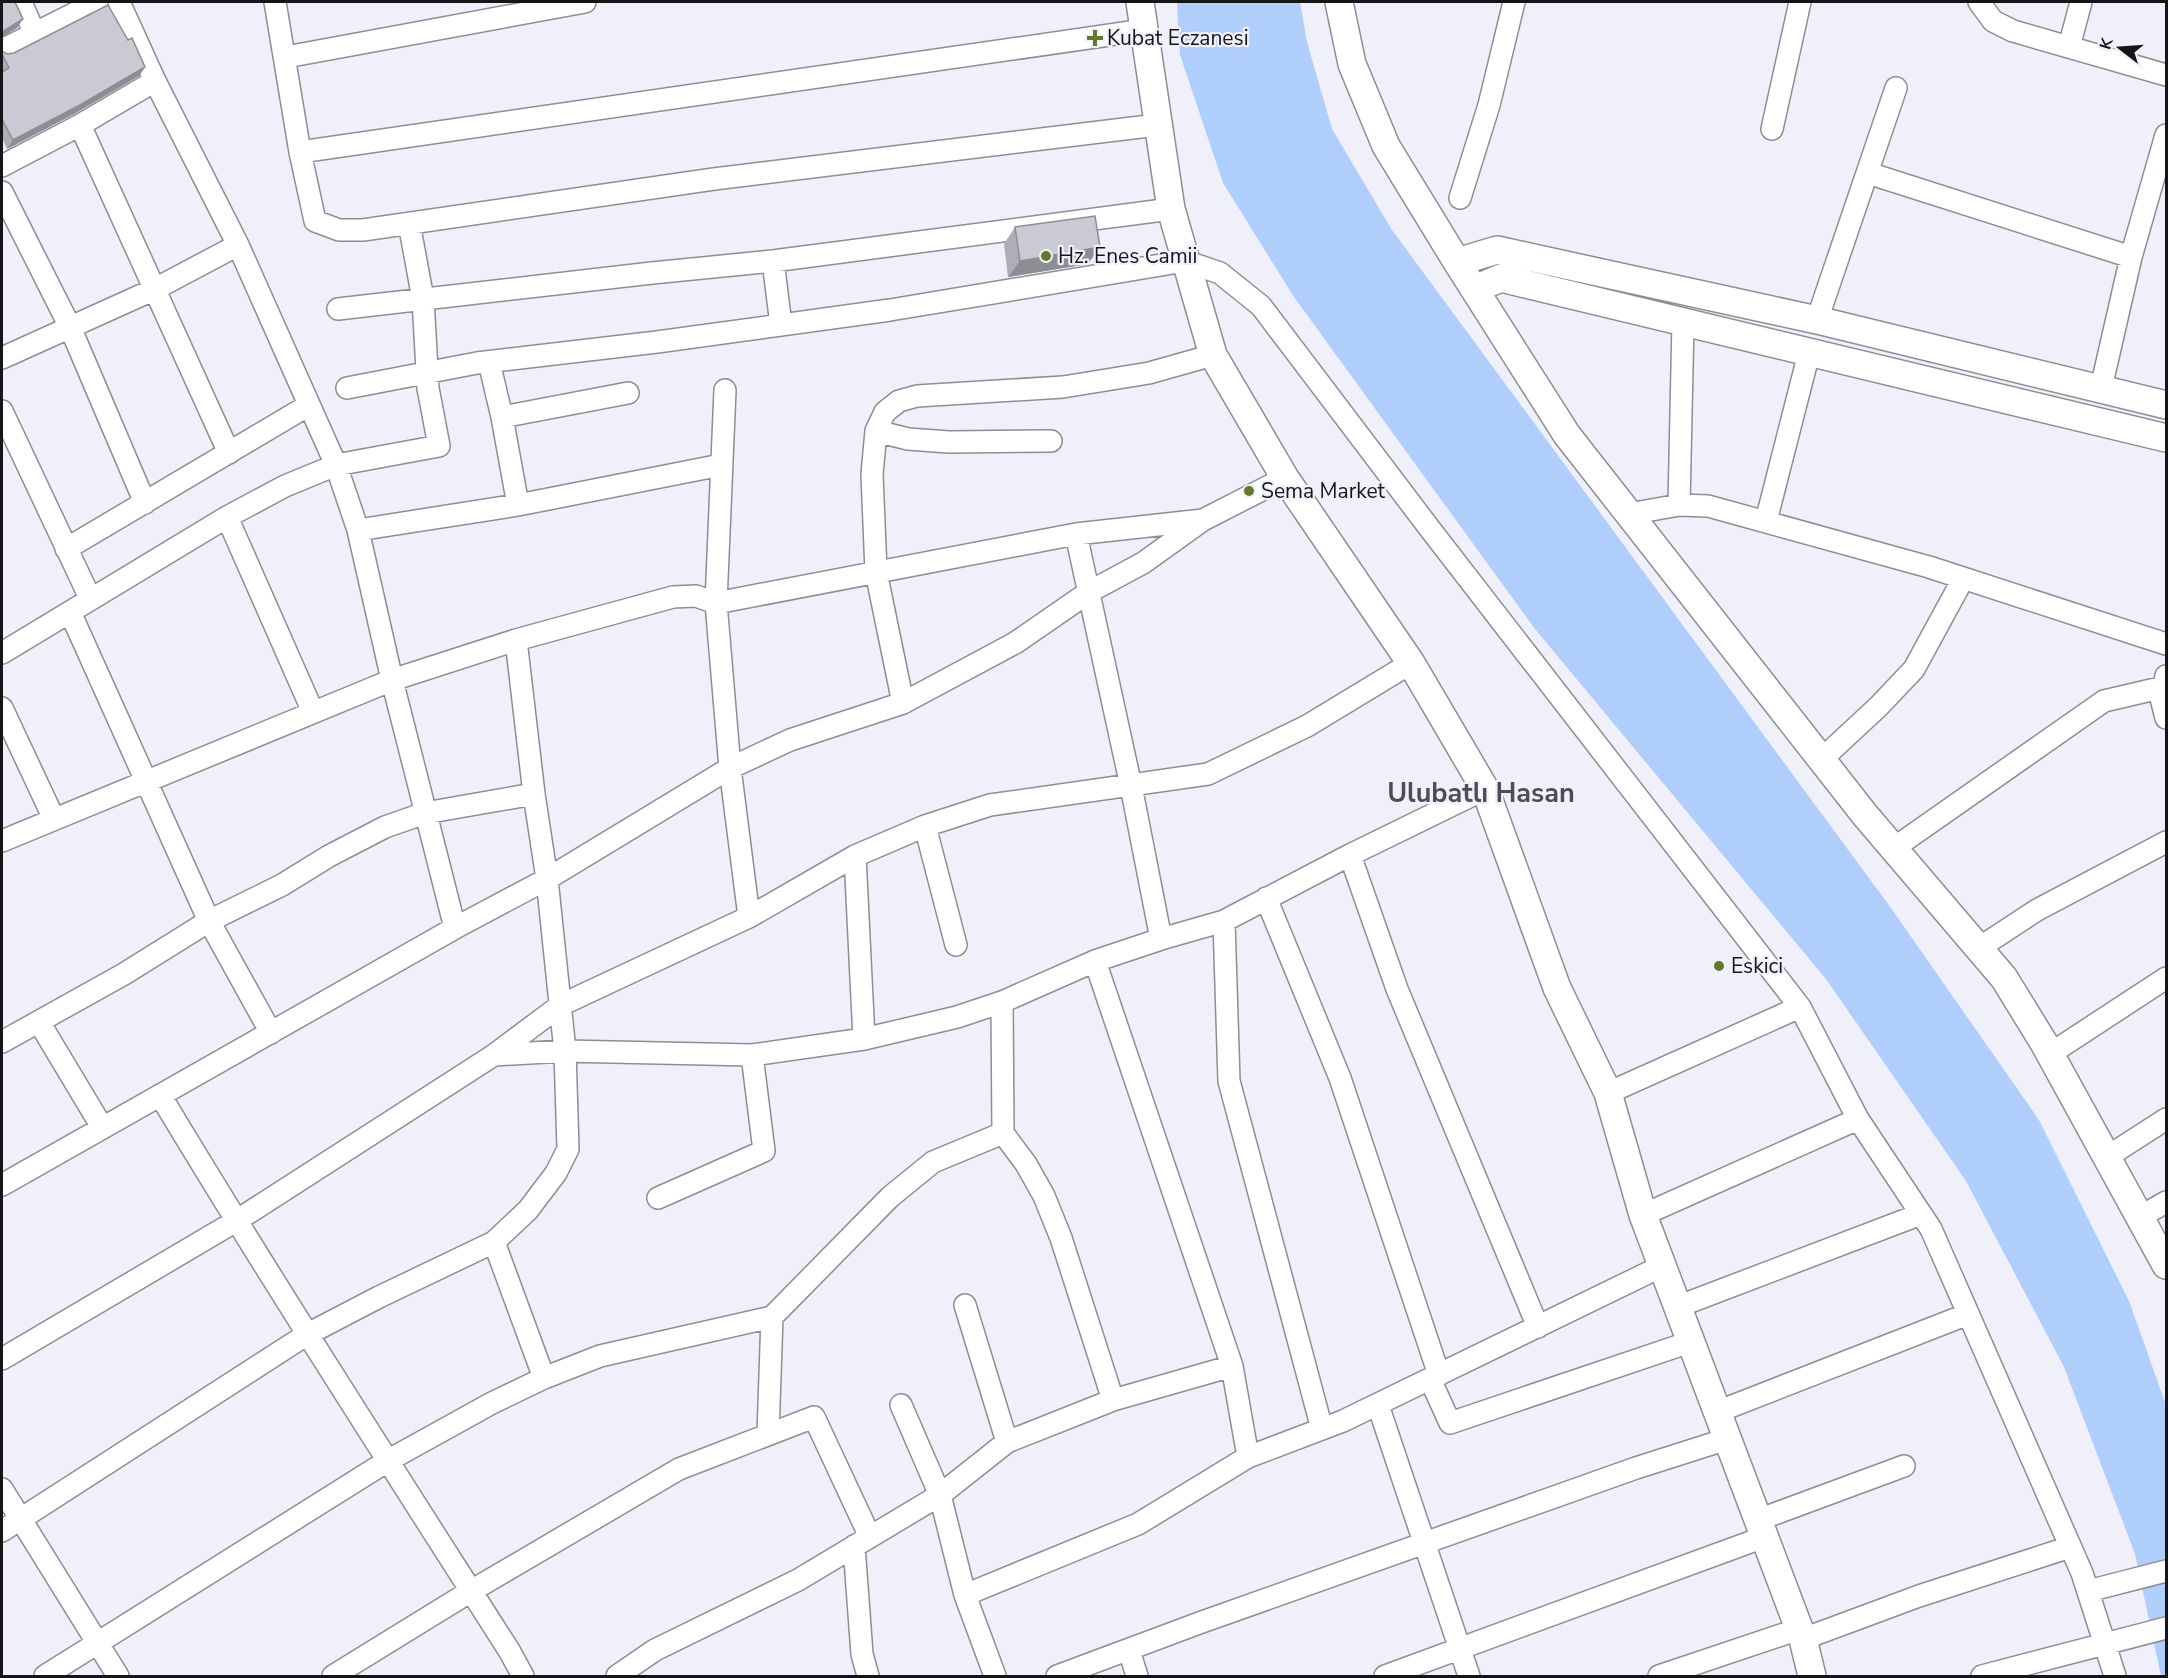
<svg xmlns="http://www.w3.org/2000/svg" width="2168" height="1678" font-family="'Nunito Sans',sans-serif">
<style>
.water{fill:#b0cefc}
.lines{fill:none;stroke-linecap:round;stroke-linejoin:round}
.minor-casing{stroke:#8d8d96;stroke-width:24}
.major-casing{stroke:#8d8d96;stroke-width:30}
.minor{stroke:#fff;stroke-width:21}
.major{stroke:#fff;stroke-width:27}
.wall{fill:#aeaeb6}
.shaded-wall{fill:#8d8d94}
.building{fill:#cacad4;stroke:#8d8d94;stroke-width:1.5}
.poi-dot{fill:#63792a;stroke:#f0f0fa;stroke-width:2}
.labels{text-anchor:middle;stroke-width:4.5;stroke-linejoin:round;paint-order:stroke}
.poi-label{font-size:21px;fill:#151518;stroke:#f0f0fa;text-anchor:start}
.district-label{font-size:27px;font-weight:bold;fill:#4e4d56;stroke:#f0f0fa}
</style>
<rect width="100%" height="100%" fill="#f0f0fa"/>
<path class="water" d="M1177,2H1300L1307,42L1332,129L1392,230L1891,908L2039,1120L2129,1301L2166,1405V1676H2161L2135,1554L2064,1367L1966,1181L1826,979L1535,629L1294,297L1223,183L1180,55Z"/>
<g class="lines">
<g class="minor-casing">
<path id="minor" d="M21,2L34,32
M119,2L155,81L238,245L336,465L358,530L392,680L455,928
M275,2L300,152L315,221L339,230H363L714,179L1157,125
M1979,2L1993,21L2013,31L2166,75
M2069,47L2081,2
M2,50L97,2
M286,57L585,2
M80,125L229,453
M1772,129L1800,2
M300,152L1144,30
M2,166L80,125L155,81
M1868,173L2131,257
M2,192L70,327L145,503
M1460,198L1489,105L1514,2
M773,261L781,325
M338,309L652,273L773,261L1171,209
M1817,320L1896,88
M2,358L155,289L238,245
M489,362L502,417L518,505
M347,388L477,363L657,342L890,310L1185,261L1220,273L1261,306L1430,529L1800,1007L1858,1119L1931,1229L2082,1573L2115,1676
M2101,388L2131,257L2166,135
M725,390L716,603L730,768L749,917
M2,411L90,598
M502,417L628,393
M876,431L908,439L949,442L1051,441
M1679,505L1683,322
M1629,514L1679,505L1708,506L1929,567L2166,644
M227,517L313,712
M1766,521L1809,353
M358,530L518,505L721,465
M1076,534L1131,786L1161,939
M66,549L309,405
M70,612L209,921L271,1033
M2,653L227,517L285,486L336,465L439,446L428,388L423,299L409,223
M2166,676L2161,698L2166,718
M903,703L876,572L872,474L876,431L885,412L899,401L917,396L1063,387L1149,373L1213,355
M2,708L54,819
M1822,759L1879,706L1914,669L1963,579
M925,826L956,945
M2,841L392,680L516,640L673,597L696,596L716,603L1076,534L1203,520L1285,478
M1894,848L2104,701L2164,687
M1350,855L1397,989L1538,1327
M855,856L864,1039
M1266,898L1340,1078L1439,1375
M1224,921L1229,1081L1322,1429
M1979,948L2037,910L2166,842
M1095,961L1232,1366L1248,1457
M1002,1002L1003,1133L1026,1164L1044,1196L1061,1238L1113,1400
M39,1022L102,1127
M2,1042L124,974L209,921L282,885L329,856L385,827L425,813L534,794
M2050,1054L2166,978
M494,1055L561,1005L749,917L855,856L925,826L990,805L1208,774L1307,726L1411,663
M1608,1093L1800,1007
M160,1095C273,1283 392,1467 510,1652L523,1676
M2107,1157L2166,1119
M2,1185L455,928L547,879L730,768L790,740L903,703L1015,643L1089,592L1143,563L1203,520
M658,1198L764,1151L752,1055
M1643,1215L1858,1119
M2140,1217L2166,1202
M494,1242L544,1378
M965,1305L1007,1442
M1677,1307L1921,1214
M2,1359L236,1221L494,1055L565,1051L752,1055L864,1039L957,1017L1002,1002L1095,961L1161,939L1224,921L1350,855L1485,789
M1430,1379L1450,1423L1690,1342
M901,1405L940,1495L965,1595L995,1676
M1378,1405L1469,1676
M1717,1412L1968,1314
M768,1434L772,1317
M2,1489L118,1676
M1758,1520L1904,1466
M2,1531L306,1335L379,1297L494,1242L528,1210L556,1173L568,1149L565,1051L547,879L534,794L516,640
M854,1546L862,1654L868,1676
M2088,1591L2166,1571
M965,1595L1138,1524L1248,1457L1343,1421L1662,1266
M1803,1639L1919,1596L2070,1547
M1129,1650L1137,1676
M45,1676L389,1460L492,1403L544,1378L600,1356L772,1317L890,1197L933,1162L1003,1133
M333,1676L471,1591L679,1469L814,1417L870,1537
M617,1676L655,1650L798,1580L940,1495L1007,1442L1113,1400L1232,1366
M1057,1676L1202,1622L1636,1468L1727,1439
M1385,1676L1764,1537
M1659,1676L1799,1629
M1982,1676L2166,1628"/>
</g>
<g class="major-casing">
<path id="major" d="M1140,2L1171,209L1213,355L1285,478L1411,663L1485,789L1557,988L1608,1093L1643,1215L1803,1639L1812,1676
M1339,2L1352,64L1386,146L1457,262L1567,435L1865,815L2004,978L2044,1043L2166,1265
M1457,262L1497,250L1817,320L2166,405
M1475,289L1501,278L2166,438"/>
</g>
<use href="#minor" class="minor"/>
<use href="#major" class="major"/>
</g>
<path class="wall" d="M128,40L145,67L139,76L74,114L7,149L2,138V51L7,54Z
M1015,227L1088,264L1008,277L1004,244Z"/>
<path class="shaded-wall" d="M23,19L17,28L2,37V32Z
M145,67L139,76L74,114L7,149L13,140Z
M1100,247L1088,264L1008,277L1020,261Z"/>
<path class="building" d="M2,2H15L23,19L2,32Z
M108,5L128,40L132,38L145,67L80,105L13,140L2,119V72L9,68L2,54V51L7,54L14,53Z
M1095,216L1100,247L1020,261L1015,227Z"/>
<g class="poi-dot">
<path d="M1092 29h6v6h6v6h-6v6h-6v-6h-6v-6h6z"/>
<circle cx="1046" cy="256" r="6"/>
<circle cx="1249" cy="491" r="6"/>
<circle cx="1719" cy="966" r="6"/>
</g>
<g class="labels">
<g class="poi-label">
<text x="1107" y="45">Kubat Eczanesi</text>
<text x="1058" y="263">Hz. Enes Camii</text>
<text x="1261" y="498">Sema Market</text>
<text x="1731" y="973">Eskici</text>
</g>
<g class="district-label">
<text x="1481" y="802">Ulubatlı Hasan</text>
</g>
</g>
<rect width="2168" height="1678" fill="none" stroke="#151518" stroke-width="6"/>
<g transform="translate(2120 48) rotate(287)" stroke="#f0f0fa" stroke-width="4.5" paint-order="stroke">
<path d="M0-4.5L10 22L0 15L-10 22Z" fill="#151518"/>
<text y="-9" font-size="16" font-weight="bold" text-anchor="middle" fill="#151518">K</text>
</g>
</svg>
